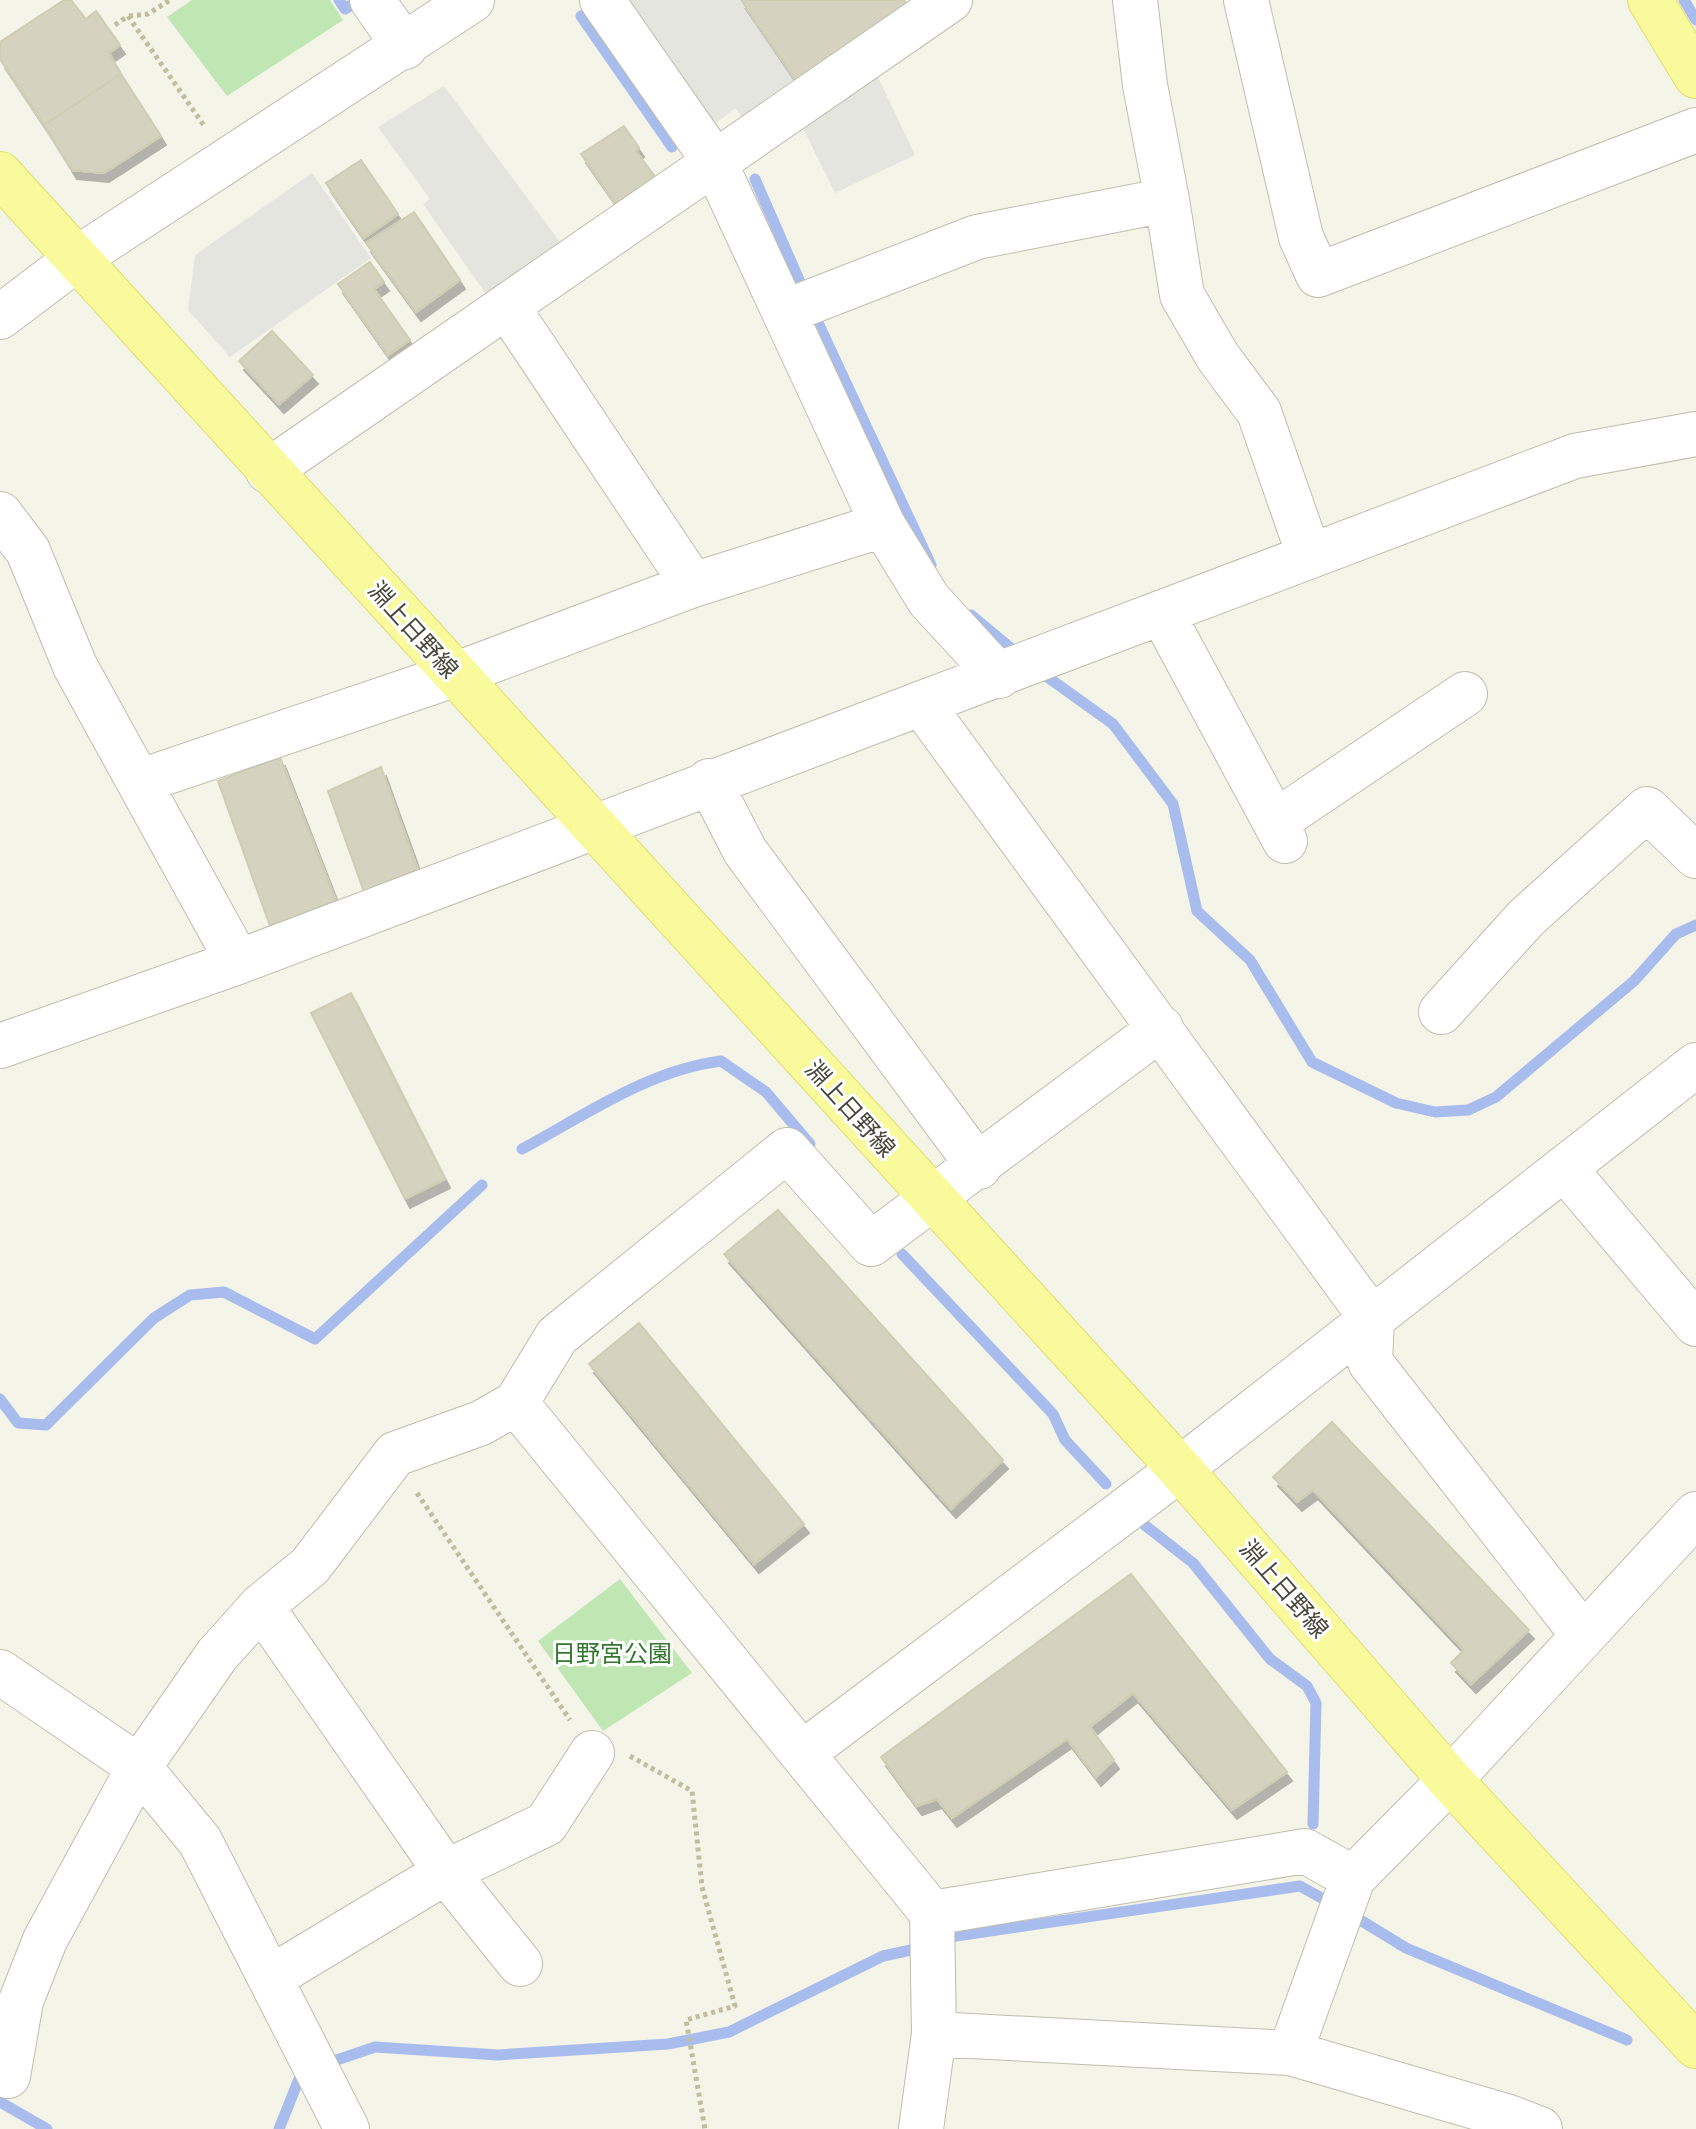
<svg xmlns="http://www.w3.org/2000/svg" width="1696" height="2129" font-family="'Alegreya Sans','Noto Sans JP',sans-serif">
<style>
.green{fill:#c0e6b4}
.parking{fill:#e5e5e0}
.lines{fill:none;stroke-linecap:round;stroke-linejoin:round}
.stream{stroke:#a8bced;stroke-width:11}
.building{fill:#d5d3bf;stroke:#cfcdb2;stroke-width:2;filter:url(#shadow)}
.minor-casing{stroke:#bfbeac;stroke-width:46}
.major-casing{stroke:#dedf6c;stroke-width:46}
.path{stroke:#c0be9e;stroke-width:5;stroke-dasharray:4 4;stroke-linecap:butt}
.minor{stroke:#fff;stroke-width:44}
.major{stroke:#f8fa9c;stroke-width:44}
.labels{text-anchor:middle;stroke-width:6;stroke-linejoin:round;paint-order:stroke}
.street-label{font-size:24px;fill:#474638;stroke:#fff}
.park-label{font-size:24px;fill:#32772d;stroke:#fff}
</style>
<defs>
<filter id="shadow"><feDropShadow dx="5" dy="9" stdDeviation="0" flood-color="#0004"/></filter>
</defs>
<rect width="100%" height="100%" fill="#f4f4e9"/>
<path class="green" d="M192,0H330L343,20L227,96L167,17Z
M620,1579L692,1673L603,1731L538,1641Z"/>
<path class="parking" d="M625,0H739L797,85L746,122L735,108L711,127Z
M876,73L915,155L835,193L800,122Z
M444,86L563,246L488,297L423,204L430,199L378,127Z
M312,173L371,258L230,357L188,310L195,255Z"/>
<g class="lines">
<path class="stream" d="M339,0L345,9L359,0
M1684,0L1696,20
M581,16L672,147
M755,179L806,296
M813,312L931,565
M971,615L1019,655
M1039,671L1113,724L1173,804L1197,911L1250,960L1312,1062L1396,1103L1435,1112L1468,1110L1496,1097L1634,981L1676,934L1696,925
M522,1149C585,1115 649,1070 721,1061L766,1092L810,1144
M902,1254L1053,1414L1065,1440L1106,1484
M0,1399L18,1423L46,1425L154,1318L190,1295L224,1292L315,1339L482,1185
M1142,1523L1193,1563L1270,1659L1307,1686L1316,1703L1313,1824
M1352,1915L1406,1948L1627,2040
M941,1941L956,1936L1300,1886L1325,1900
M322,2065L375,2047L498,2055L668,2044L729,2032L883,1956L925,1947
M0,2102L47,2129
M279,2129L299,2079L307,2074"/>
</g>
<path class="building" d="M64,0H71L86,19L96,11L120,45L109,53L121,74L44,125L0,59V42Z
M741,0H904L907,5L797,82Z
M121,74L161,136L104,173L72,170L44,125Z
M624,126L639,148L636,151L656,178L616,204L581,154Z
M361,160L398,214L364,238L326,183Z
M414,212L460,280L416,312L366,243Z
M370,262L384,282L374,289L410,340L388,355L338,284Z
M272,331L313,375L279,404L239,361Z
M280,757L336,901L270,926L218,781Z
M381,767L419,873L364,892L328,791Z
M351,993L445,1179L405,1199L311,1013Z
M778,1210L1003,1460L951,1509L724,1254Z
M639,1323L804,1524L754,1564L589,1364Z
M1332,1422L1529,1630L1471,1684L1451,1663L1464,1650L1313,1490L1297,1502L1273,1477Z
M1131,1574L1287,1772L1232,1810L1133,1693L1090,1727L1114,1760L1096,1777L1067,1739L952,1818L937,1799L917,1806L881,1757Z"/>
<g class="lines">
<g class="minor-casing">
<path id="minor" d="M372,0L405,47
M602,0L714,161L883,525L929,600L999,676
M1246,0L1301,237L1318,275L1696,130
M1167,200L1182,295L1218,357L1259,412L1309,555
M508,308L693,585
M787,311L977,237L1167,200L1145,85L1135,0
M0,317L78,258L472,0
M268,471L950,0
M0,514L28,551L75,666L238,962
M1162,613L1285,841
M921,703L1372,1319L1370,1362L1583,1635
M141,781L454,675L693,585L883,525
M709,781L745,851L979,1167
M1275,822L1465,694
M1441,1012L1526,918L1647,809L1696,856
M0,1046L238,962L1575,456L1696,434
M1564,1168L1696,1324
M516,1403L932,1913L1305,1851L1353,1878L1450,1780L1696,1514
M261,1606L446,1872L520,1964
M0,1672L139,1767L200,1841L347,2129
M804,1752L1180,1469L1696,1065
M270,1978L446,1872L546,1824L592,1753
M934,2034L1290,2053L1506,2116L1540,2129
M1290,2053L1353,1878
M8,2076L21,2001L45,1940L139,1767L217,1655L261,1606L310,1566L395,1454L481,1423L516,1403L557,1336L787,1150L871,1244L1161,1028
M921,2129L934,2034L932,1913"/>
</g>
<g class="major-casing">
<path id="major" d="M1650,0L1696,76
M0,174L1180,1469L1450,1780L1696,2046"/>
</g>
<path class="path" d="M129,16L148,14L170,0
M115,25L128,16L205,127
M417,1493L570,1720
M630,1756L692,1791L702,1887L735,2006L686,2020L705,2129"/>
<use href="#minor" class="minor"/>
<use href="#major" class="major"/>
</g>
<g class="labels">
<g class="street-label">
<text transform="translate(413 630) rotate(48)" y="8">淵上日野線</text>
<text transform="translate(850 1109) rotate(48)" y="8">淵上日野線</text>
<text transform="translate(1284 1589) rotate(49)" y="8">淵上日野線</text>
</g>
<g class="park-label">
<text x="612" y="1662">日野宮公園</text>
</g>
</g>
</svg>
